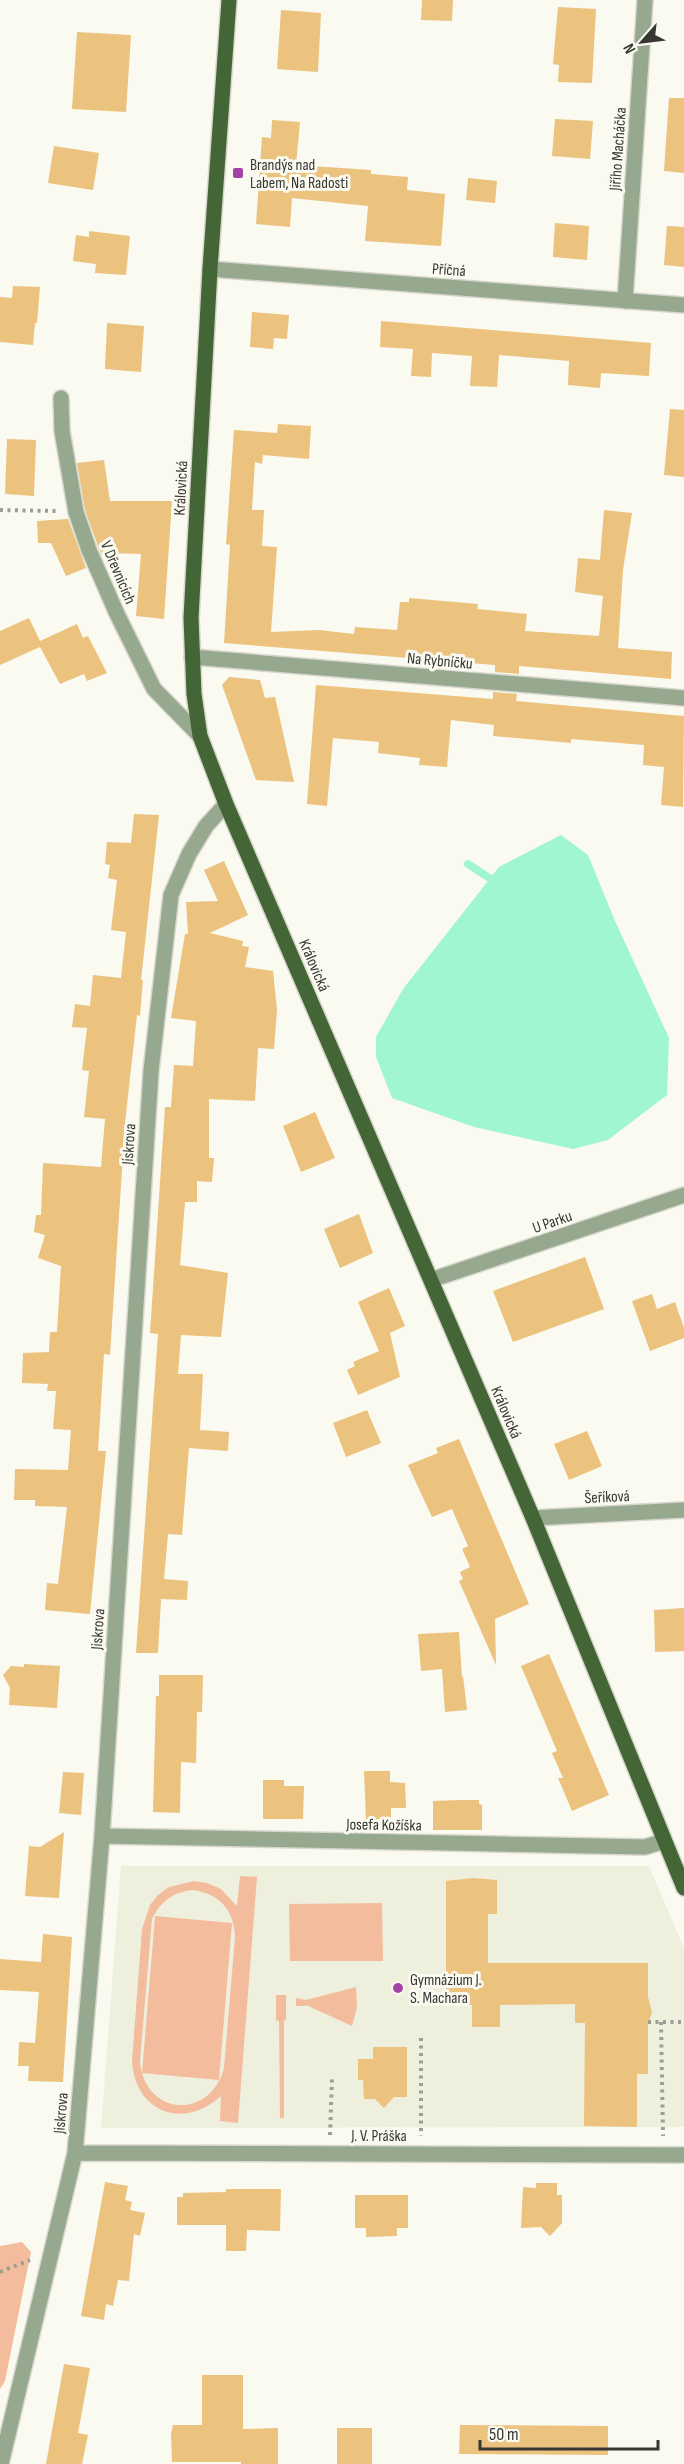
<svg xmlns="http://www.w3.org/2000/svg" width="684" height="2464" font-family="'Sofia Sans Condensed',sans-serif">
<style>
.built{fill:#efefde}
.green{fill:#f3bd9d;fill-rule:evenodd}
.water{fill:#a0f6d0}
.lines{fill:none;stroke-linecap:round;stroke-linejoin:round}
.stream{stroke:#a0f6d0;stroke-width:8}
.building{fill:#ebc27e}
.minor-casing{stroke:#d7d7ce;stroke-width:18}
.major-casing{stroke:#d7d7ce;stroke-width:18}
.path{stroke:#9d9d96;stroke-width:4;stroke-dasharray:3 4.5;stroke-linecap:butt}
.minor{stroke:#96a98e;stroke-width:15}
.major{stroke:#446535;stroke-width:15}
.poi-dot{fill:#a542a9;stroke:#fafaf0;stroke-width:2}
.labels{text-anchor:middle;stroke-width:6;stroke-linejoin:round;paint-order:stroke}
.street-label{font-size:16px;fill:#363733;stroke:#fafaf0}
.poi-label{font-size:16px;fill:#363733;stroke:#fafaf0;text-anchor:start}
</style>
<rect width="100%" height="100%" fill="#fafaf0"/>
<path class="built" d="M121,1866H649L684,1948V2127L101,2128Z"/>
<path class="green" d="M240,1876L257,1877L238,2123L220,2121L221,2096C184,2130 135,2113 132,2061L142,1929L150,1905L158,1895L169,1887L194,1881L207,1883L221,1889L237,1906ZM193,1890C220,1894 234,1910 235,1937L224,2068C210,2121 144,2116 140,2061L152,1919C161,1901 173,1892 193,1890Z
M382,1903L383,1961H290L289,1904Z
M155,1916L232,1923L219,2080L142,2073Z
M356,1987L357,2008L352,2026L306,2005L305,2006H296V1998L306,2000Z
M276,1995H286V2020H284V2118H280L279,2021L276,2020Z
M22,2242L31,2252L5,2381L0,2389V2246Z"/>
<path class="water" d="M561,835L588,855L615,921L669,1038L667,1095L608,1140L573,1149L474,1127L392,1098L376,1057V1037L403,989L499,867Z"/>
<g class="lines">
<path class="stream" d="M468,864L497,883"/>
</g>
<path class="building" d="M422,0H453L452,21L421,20Z
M558,7L596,9L592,83L558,82L559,65L553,64Z
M281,10L321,13L318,72L277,69Z
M77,32L131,35L126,112L72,109Z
M669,98H684V173L664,171Z
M555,119L593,121L590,159L552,156Z
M272,120L300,122L296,165L371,170V174L408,177L407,190L445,194L441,246L365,241L368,206L292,198L290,227L256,224L262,137L271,138Z
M54,146L99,153L93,190L48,183Z
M468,178L497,181L495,203L466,200Z
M555,223L589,226L587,260L553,257Z
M667,226L684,227V267L664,265Z
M89,231L130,236L126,275L95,273L96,264L73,261L76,235L89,237Z
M13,286L40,287L37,323H35L33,345L0,342V297L12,298Z
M252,312L289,315L287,339L274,338L273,349L250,347Z
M381,321L651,343L649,376L601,373L600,388L568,385L569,361L499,355L497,387L470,386L472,356L432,353L431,377L411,376L413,349L380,347Z
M107,323L144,326L141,372L105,369Z
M670,409L684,410V477L664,475Z
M278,424L311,426L309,459L263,455L262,464L255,462L252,510H264L262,546L277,547L271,632L319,630L354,634L355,627L397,630L400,602H409V598L478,604L477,609L527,614L525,631L599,636L603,596L575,592L578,558L600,560L604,510L632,513L623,570L618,648L672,652L671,679L519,666V674L495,672V665L224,643L230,545L226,544L234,430L277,433Z
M7,439L36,440L34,496L5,494Z
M104,460L110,501H172L164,619L136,616L141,554L110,553L102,556L98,546L85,510L77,463Z
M68,519L86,568L66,576L51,543H38L37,521Z
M29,618L40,641L77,624L83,638L88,636L107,673L87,681L84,674L60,684L40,647L0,665V631Z
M229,677L260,680L265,698L275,697L294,782L256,780L222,685Z
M316,685L493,699V692L517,694L516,701L684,716L683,807L661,805L664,767L643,765L644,745L571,739V743L493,736L494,725L451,720L447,767L419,765L420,758L378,753L379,742L333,738L327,806L307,804Z
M134,814L159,815L141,980H143L140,1016L137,1015L125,1123L110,1355L104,1354L98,1451H106L90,1614L45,1610L47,1583L58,1584L67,1507L35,1506V1500H14L15,1469L68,1470L71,1430L53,1429L56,1391H47L48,1384L22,1383L23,1353L49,1352L50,1332H57L61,1266L38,1258L45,1235L34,1232L36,1215H41L43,1163L101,1167L105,1119L84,1117L89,1071L82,1070L87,1028L72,1027L75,1004L90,1006L93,975L121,978L126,932L111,930L117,880L108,878L110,865L105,864L107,842L131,843Z
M224,861L248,915L210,933L243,941L242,946L249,947L245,967L273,971L277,1010L274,1049L258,1048L255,1101L209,1099V1158H214L212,1182L197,1181V1202H185L180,1265L228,1273L221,1337L181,1335L178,1374H203L200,1430L229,1432L228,1451L189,1448L182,1535L168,1534L164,1579L188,1581L187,1600L161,1599L158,1653H136L158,1334L150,1333L165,1107H171L174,1065L193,1066L196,1021L171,1018L185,934H188L186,902L218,901L204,870Z
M315,1112L335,1158L301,1172L283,1126Z
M359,1214L373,1253L340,1268L324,1229Z
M585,1257L604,1309L513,1342L493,1291Z
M389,1288L405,1326L390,1333L400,1377L358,1395L347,1370L355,1366L353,1362L379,1351L358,1302Z
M652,1294L657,1309L675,1302L684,1328V1338L650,1351L632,1301Z
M367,1410L381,1443L346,1457L333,1423Z
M587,1431L602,1466L569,1480L554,1444Z
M459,1439L529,1604L495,1619L496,1665L459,1581L463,1579L460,1572L470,1567L462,1549L468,1546L452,1509L432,1517L408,1465L438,1453L436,1448Z
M684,1608V1651L655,1652L654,1610Z
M459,1632L462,1677L463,1676L467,1710L445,1712L442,1669L421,1671L418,1634Z
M549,1654L609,1795L572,1811L558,1778H563L552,1753L557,1751L521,1666Z
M24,1664L60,1666L57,1708L9,1705L10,1688L3,1675L11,1666L24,1667Z
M159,1675H203L202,1712H197L196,1763L181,1762L180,1813L153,1812L156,1696H159Z
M364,1771H390V1782L405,1783L406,1808H391V1819H366Z
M63,1772L84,1773L81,1815L59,1813Z
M263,1780H284V1786H304L303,1819H263Z
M461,1800H479V1804L482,1805V1830H433V1801Z
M64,1832L59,1898L25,1896L29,1846L40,1847Z
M473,1878L497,1880V1914H488V1963H648V1997L652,2012L648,2024V2074H637V2127L584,2126L585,2023H575V2004L500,2005V2027H472V2005H446V1881Z
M43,1934L72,1937L63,2082L28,2081L29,2066H18L19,2042L35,2043L39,1992L0,1990V1959L41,1962Z
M373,2047H407V2097H394L384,2108L375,2099H364L363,2080H358V2059H373Z
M105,2182L128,2186L125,2200L132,2202L130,2210L145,2213L140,2236L134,2234L129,2281L118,2280L113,2306L106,2304L104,2320L81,2316Z
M536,2183H557V2195H562V2223L550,2236L541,2227L521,2228L523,2187L536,2188Z
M226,2189H281L280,2231L247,2230L246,2251H226V2225H177V2197H183V2193L226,2192Z
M355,2195H408V2228H397V2236L366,2237V2228H355Z
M64,2364L90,2368L78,2433L88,2435L82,2464H46Z
M202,2375H243V2429L278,2428V2464H241V2462H172L171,2434L173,2425H202Z
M460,2425L608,2426V2455L459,2454Z
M337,2428H372V2464H337Z"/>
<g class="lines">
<g class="minor-casing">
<path id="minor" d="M210,269L684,305
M625,301L645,0
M61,398L62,431L76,512L89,550L117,614L154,689L200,736
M192,657L684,698
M431,1280L684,1195
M533,1518L684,1510
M102,1836L645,1847L664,1841
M75,2153L684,2155
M1,2464L75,2153L102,1836L151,1071L171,895L189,854L206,826L226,804"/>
</g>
<g class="major-casing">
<path id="major" d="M229,0L210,269L191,618L194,694L200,736L226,804L533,1518L684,1888"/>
</g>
<path class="path" d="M0,510L57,511
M648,2022H684
M661,2022L663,2136
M421,2038V2136
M330,2135L332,2079
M0,2272L30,2260"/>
<use href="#minor" class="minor"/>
<use href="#major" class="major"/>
</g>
<g class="poi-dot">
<rect x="232" y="167" width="12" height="12" rx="3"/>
<circle cx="398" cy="1988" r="6"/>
</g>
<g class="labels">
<g class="street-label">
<text transform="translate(617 149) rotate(-86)" y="6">Jiřího Macháčka</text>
<text transform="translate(449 269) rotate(4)" y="6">Příčná</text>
<text transform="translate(180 488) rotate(-87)" y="6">Královická</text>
<text transform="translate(119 572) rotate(67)" y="6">V Dřevnicích</text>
<text transform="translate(440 660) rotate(5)" y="6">Na Rybníčku</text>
<text transform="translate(315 965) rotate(67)" y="6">Královická</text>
<text transform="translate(128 1144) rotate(-86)" y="6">Jiskrova</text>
<text transform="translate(552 1221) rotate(-19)" y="6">U Parku</text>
<text transform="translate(507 1412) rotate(67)" y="6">Královická</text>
<text transform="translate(607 1496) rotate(-3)" y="6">Šeříková</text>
<text transform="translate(97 1629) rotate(-86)" y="6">Jiskrova</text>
<text transform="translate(384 1824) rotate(1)" y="6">Josefa Kožíška</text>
<text transform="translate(60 2113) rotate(-85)" y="6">Jiskrova</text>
<text x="379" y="2141">J. V. Práška</text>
</g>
<g class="poi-label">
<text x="250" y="170">Brandýs nad<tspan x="250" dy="18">Labem, Na Radosti</tspan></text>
<text x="410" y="1985">Gymnázium J.<tspan x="410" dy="18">S. Machara</tspan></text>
</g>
</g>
<g transform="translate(642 42) rotate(242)" stroke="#fafaf0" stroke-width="4.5" paint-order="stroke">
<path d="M0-4.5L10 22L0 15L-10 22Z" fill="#363733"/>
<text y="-9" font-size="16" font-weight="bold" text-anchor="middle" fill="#363733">N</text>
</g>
<path d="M480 2440v9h178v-9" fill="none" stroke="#363733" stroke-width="3"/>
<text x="489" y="2440" font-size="18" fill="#363733" stroke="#fafaf0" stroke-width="4.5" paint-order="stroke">50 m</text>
</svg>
